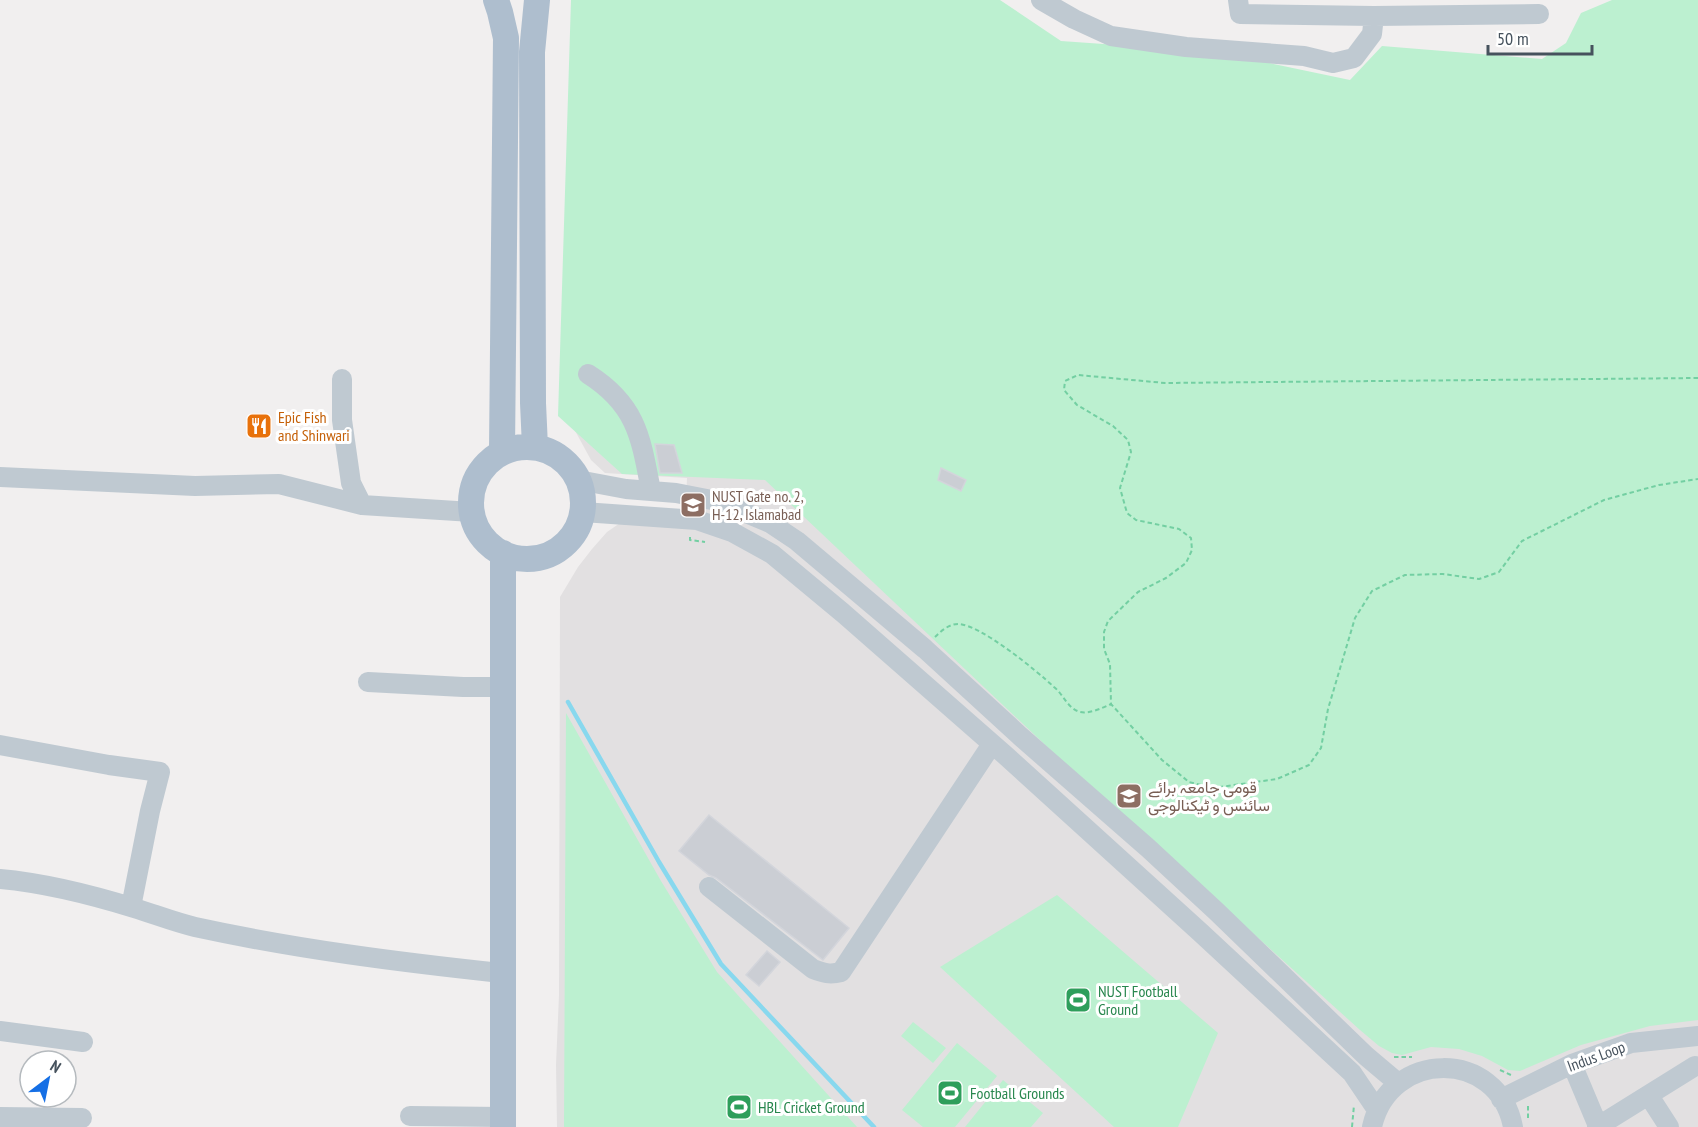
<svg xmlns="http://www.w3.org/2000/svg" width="1698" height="1127" font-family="'PT Sans Narrow',Vazirmatn,sans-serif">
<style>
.education{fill:#e2e0e1}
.green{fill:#bcf0d0}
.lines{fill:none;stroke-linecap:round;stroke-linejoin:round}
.stream{stroke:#88d8ee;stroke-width:4.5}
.building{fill:#cbced4;stroke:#d3d5db;stroke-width:1.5}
.path{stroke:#73cfa2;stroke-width:2;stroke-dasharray:4.5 3;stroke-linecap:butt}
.minor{stroke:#bfc9d1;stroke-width:20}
.major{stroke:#aebece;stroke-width:26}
.labels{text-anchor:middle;stroke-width:6;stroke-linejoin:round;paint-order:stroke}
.food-label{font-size:16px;fill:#c56008;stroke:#fff;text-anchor:start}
.education-label{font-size:16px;fill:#785e54;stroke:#fff;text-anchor:start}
.leisure-label{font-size:16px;fill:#27864d;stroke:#fff;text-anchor:start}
.street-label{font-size:16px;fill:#46525d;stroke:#fff}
</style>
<rect width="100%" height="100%" fill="#f1efef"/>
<path class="education" d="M1698,363V1127H557L556,1065L559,995L560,597L578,567L592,549L607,532L623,521L685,525L687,478L605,473L591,460L573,427Z"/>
<path class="green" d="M571,0H1000L1061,41L1217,52L1350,80L1382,46L1542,59L1566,43L1581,13L1612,0H1698V1020L1650,1026L1581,1045L1520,1071L1508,1070L1482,1056L1459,1049L1431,1047L1402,1055L1392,1053L1379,1046L1360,1030L1059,758L765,480L622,474L558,416Z
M566,713L661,881L717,972L857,1127H564Z
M1057,895L1218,1033L1178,1127H1114L940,967Z
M913,1022L946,1048L933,1063L901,1036Z
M957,1043L997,1076L955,1127H923L902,1110Z
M1003,1080L1043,1113L1031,1127H965Z"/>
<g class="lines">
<path class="stream" d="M568,702L659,862L721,964L874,1127"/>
</g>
<path class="building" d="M655,444L674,445L682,473H660Z
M941,468L966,480L961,491L938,480Z
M709,815L849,928L823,960L716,878L709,875L679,851Z
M767,951L780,962L759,986L746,975Z"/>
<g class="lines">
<path class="path" d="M1698,378L1165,383L1078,375L1065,381L1064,390L1077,405L1113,426L1128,440L1131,452L1120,488L1127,513L1136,520L1179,529L1191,538L1192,550L1186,563L1166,578L1138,592L1108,621L1104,632V649L1110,664L1111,704L1162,760L1189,782L1213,788L1277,779L1309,765L1321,748L1328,709L1355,618L1372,591L1405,575L1443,574L1479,579L1499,572L1522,541L1604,500L1659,485L1698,479
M690,537V540L705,542
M935,637C941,631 949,624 958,624C980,624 1037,671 1054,687C1064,695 1067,708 1080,712C1090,714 1102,708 1111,704
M1394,1057H1412
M1500,1070L1511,1075
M1528,1118V1106
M1352,1127L1354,1105"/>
<path class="minor" d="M1041,0L1074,19L1111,36L1186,47L1304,56L1333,63L1354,58L1372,34L1374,16L1240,14L1238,0
M1374,16L1539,14
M588,374C637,405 641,438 651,491
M342,379V420L351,483L362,505
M0,477L195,486L279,484L362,505L472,512
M578,480L626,489L676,493L717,501L770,523L797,541L925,649L1020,736L1148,848L1216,911L1366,1056L1398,1083
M583,512L697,520L732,532L772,554L843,613L1005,755L1200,932L1352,1073L1377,1110
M368,682L463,687H502
M0,745L109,765L160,772L150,811L131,907
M0,879C44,883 92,895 134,908C154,914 174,922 195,927C296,949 398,962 501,973
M709,887L813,969C823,973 830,975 841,972L992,744
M0,1031L83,1042
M1572,1064L1598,1126
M1649,1096L1669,1127
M1501,1099L1572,1064L1631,1043L1698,1036
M410,1116L503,1117
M0,1117L82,1118
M1372,1127C1389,1049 1498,1048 1513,1127
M1597,1127L1695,1066"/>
<path class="major" d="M496,0L500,12L506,38L502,452
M535,447L533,403L532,52L537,0
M471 503a56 56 0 1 1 112 0a56 56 0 1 1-112 0Z
M503,1127V553"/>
</g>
<defs>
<g id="restaurant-square" transform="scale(1.35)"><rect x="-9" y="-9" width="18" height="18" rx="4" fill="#e8710a" stroke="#fff"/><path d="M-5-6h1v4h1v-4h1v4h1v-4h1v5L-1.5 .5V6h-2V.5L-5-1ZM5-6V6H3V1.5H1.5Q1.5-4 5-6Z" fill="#fff"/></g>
<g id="university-square" transform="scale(1.35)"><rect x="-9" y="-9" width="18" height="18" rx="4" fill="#8d6e63" stroke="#fff"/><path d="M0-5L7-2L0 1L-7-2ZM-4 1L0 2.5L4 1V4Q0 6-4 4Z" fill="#fff"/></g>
<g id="stadium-square" transform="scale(1.35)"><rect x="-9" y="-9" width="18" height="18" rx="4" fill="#2e9e5b" stroke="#fff"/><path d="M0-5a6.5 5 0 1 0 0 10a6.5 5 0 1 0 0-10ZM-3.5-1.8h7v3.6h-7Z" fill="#fff"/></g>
</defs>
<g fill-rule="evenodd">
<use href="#restaurant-square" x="259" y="426"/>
<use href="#university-square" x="693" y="505"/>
<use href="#university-square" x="1129" y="796"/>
<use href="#stadium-square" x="1078" y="1000"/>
<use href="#stadium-square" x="950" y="1093"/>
<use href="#stadium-square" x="739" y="1107"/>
</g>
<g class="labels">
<g class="food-label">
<text x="278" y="423">Epic Fish<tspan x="278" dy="18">and Shinwari</tspan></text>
</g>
<g class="education-label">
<text x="712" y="502">NUST Gate no. 2,<tspan x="712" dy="18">H-12, Islamabad</tspan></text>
<text x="1148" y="793">قومی جامعہ برائے<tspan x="1148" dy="18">سائنس و ٹیکنالوجی</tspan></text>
</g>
<g class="leisure-label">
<text x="1098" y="997">NUST Football<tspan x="1098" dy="18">Ground</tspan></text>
<text x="970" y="1099">Football Grounds</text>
<text x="758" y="1113">HBL Cricket Ground</text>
</g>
<g class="street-label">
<text transform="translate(1596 1056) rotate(-20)" y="6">Indus Loop</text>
</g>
</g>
<g transform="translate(48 1079) rotate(32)"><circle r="28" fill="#ffffff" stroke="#b5babe" stroke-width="1.5"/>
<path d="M0-4.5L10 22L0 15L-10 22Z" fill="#156fe5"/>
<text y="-9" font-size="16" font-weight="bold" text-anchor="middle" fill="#46525d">N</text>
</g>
<path d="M1488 45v9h104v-9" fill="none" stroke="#46525d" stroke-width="3"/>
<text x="1497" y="45" font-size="18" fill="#46525d" stroke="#ffffff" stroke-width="4.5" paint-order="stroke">50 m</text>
</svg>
